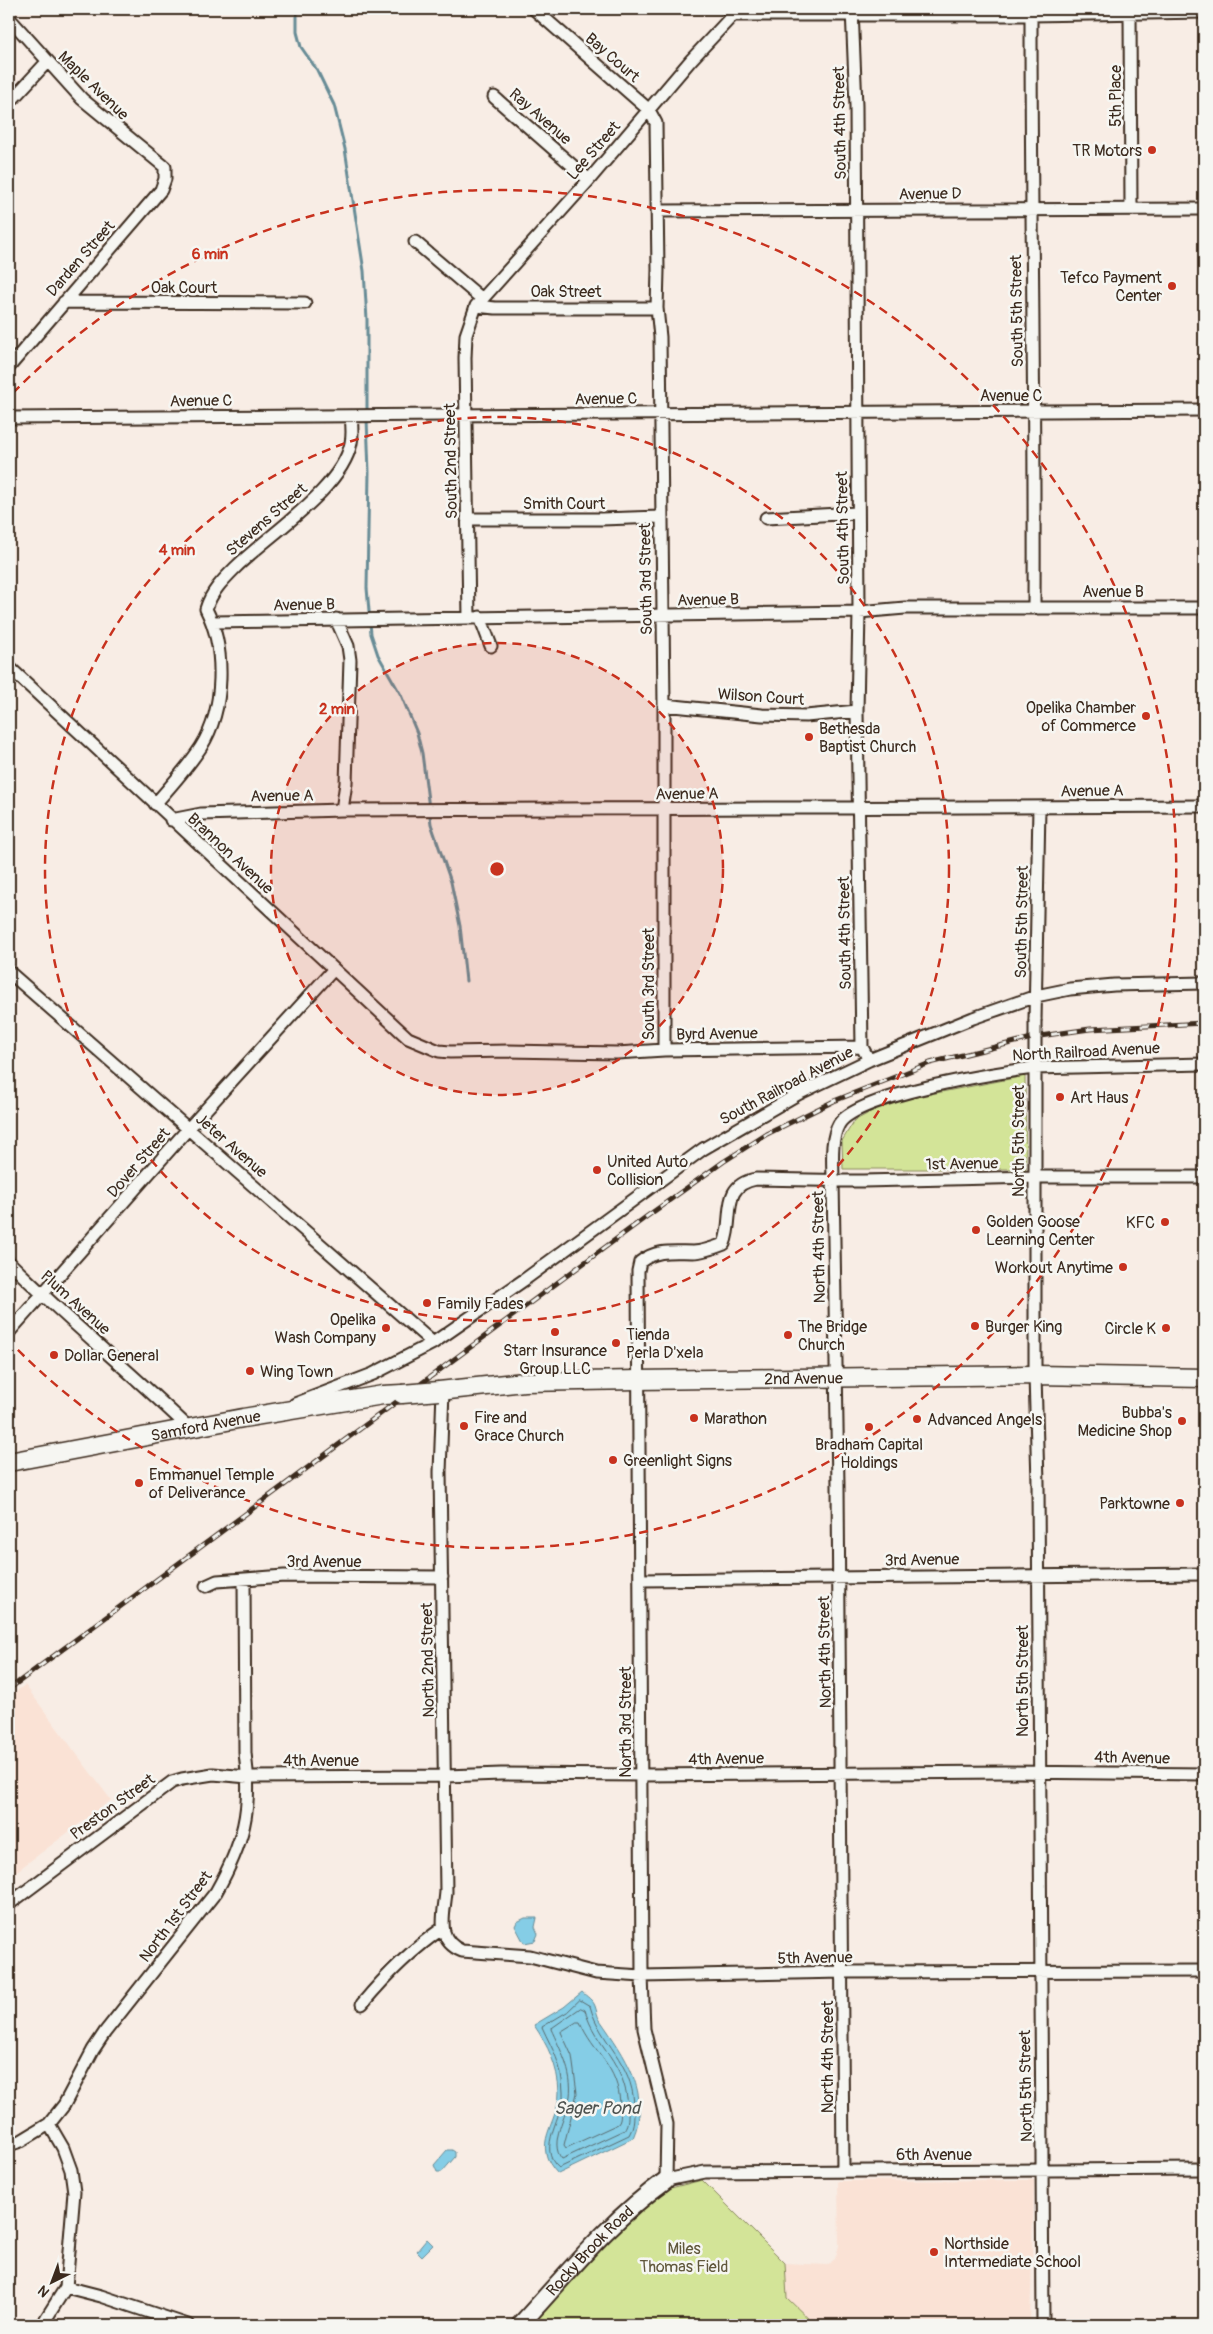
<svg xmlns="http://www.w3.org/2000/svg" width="1213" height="2334" font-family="Pangolin,sans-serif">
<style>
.built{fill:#fae2d5}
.green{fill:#d3e498;stroke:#87875b}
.water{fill:#85cde6;stroke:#678c96}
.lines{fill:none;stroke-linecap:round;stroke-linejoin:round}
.shore{stroke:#596b6e;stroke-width:1}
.stream{stroke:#678c96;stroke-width:3}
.street-casing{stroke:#3b2a1e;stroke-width:15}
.secondary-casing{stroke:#3b2a1e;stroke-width:20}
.primary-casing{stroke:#3b2a1e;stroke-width:21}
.street{stroke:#f6f6f2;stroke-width:11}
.secondary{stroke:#f6f6f2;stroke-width:16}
.primary{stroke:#f6f6f2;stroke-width:18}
.rail-casing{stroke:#3b2a1e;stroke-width:5}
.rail{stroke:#f6f6f2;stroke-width:3;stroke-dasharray:9;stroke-linecap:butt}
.street-bridge-casing{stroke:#3b2a1e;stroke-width:15;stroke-linecap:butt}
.primary-bridge-casing{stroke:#3b2a1e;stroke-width:21;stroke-linecap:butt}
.street-bridge{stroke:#f6f6f2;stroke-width:11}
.primary-bridge{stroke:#f6f6f2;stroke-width:18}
.ring{fill:none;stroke:#c8321e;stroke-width:2.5;stroke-dasharray:9 6}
.poi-dot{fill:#c8321e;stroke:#f6f6f2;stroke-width:2}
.labels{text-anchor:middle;stroke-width:5;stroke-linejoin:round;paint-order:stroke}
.street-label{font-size:16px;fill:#3b2a1e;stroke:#f6f6f2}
.poi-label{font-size:16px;fill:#3b2a1e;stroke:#f6f6f2;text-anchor:start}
.park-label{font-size:16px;fill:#61583c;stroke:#f6f6f2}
.water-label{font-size:18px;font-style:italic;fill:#4e5350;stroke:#f6f6f2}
.centre{fill:#c8321e;stroke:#f6f6f2;stroke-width:2.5}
.ring-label{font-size:15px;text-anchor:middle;font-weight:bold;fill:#c8321e;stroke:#f6f6f2;stroke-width:5;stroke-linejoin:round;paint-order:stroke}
</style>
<rect width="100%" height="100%" fill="#f8ede5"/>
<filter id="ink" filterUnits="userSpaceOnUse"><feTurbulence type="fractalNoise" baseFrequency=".02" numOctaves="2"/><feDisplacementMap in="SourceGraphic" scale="10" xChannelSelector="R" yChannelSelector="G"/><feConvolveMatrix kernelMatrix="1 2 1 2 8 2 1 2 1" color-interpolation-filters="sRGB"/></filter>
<g filter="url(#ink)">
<path class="built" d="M25,1685L111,1800L9,1877V1697Z
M1034,2180L1030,2325H815L787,2298L785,2263L827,2265L835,2259L839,2246L838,2181Z"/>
<path class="green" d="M1025,1076L1026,1169H843L842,1141L854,1121L889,1102Z
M702,2180L785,2263L787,2298L815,2325H529L626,2219L648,2199L671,2188Z"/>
<path class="water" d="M525,1918H537L535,1927L538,1934L535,1941L524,1943L515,1926L517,1922Z
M582,1992C586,1996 593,2000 595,2006C597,2011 597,2016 600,2020C625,2056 652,2094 633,2138L558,2174C529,2144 559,2124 559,2092C558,2066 548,2046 534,2025L564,2007Z
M447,2150H452L455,2152V2157L442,2172H437L434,2165Z
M427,2239L433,2245L422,2256L417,2251Z"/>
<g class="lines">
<path class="shore" d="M580,2000L590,2006C600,2043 632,2061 634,2105C634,2116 635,2124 629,2135L559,2168C535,2149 565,2114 563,2092C562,2063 553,2051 542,2027L567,2012Z
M581,2008L585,2010C595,2047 626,2061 628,2108C628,2116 629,2123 624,2130L562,2159C548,2143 567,2115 570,2096C573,2072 560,2049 551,2029Z
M577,2022H580C593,2053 619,2066 620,2105C620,2112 622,2119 618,2124L566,2148L564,2145L577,2093L572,2056L561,2032Z"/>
<path class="stream" d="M297,9V32L301,47L317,70L334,105L345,149L364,271L367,320V413
M367,419L369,472L367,588L371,634L378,655L401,695L417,733L422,753L431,824L451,882L460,926L466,981"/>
<g class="street-casing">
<path id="street" d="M534,9L649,110L656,123L658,270L657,308L660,337L664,705V1050
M727,9L733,15H1031L1204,12
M852,9L856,106L859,612L857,711L862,1047L869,1060
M1130,13L1131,209
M1031,15C1031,213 1035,410 1034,607
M9,18L82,99L165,167V179L161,190L9,367
M494,97L589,180
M9,103L47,62
M657,211L1204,209
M415,242L482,299
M64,302L305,303
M476,306L495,308H657
M9,418L1204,410
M766,518L857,513
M467,519H601L660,517
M480,617L491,646
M469,618L465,358L466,335L476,306L589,180L691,60L733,15
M336,619L348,646L350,660L346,783L342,810
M213,622L859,612L905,608H1204
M9,667L408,1038L439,1051L450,1052L508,1051L617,1053L664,1050L862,1047
M664,705L762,715L806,716L857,711
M155,804C171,786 188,767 201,747C225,709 226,648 206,609C211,592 223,580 235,568C268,535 342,489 351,443C353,434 352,426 351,416
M171,820L201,814L342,810L1204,806
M9,972L433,1343
M1035,1020L1039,807
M1035,1037V1375L1038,1483L1043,2325
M1204,1177H1034L863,1181L756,1179C719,1186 735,1217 724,1244C716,1247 701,1252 693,1252C673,1252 657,1249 640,1262L638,1271L642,1976L644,2029L667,2124L666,2180L705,2172L1204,2169
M9,1262C66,1319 130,1371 189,1428
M9,1332L188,1129L333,970
M443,1391L440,1472L446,1892C444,1916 435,1940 462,1951L530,1956L596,1973L642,1976L843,1972L1204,1971
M295,1404L373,1374L433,1343L524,1280L703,1149L798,1094L869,1060L973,1018L1036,996L1070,989L1114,985L1204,983
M641,1580L1204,1574
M206,1586L217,1581L284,1576L442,1577
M9,1904L172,1782L182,1779L213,1774L248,1777L446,1776L501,1774L642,1775L1005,1772L1204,1774
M362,2004C387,1974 411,1950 443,1928
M9,2145L21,2141L49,2124L64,2105L93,2050L105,2032L216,1892C243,1844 253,1809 245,1753L244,1580
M843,2171L838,1485L833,1180C833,1163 830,1140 839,1124C857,1095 998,1072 1034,1068L1204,1064
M66,2287L101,2296L188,2325
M42,2325L66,2287L74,2192L71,2170L63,2148L49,2124"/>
</g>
<g class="secondary-casing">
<g id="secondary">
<path id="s1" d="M520,2325C566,2275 610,2220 666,2180"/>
</g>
</g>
<g class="primary-casing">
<g id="primary">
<path id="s2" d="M439,1391L524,1382L637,1380L1035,1375L1204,1378"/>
<path id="s3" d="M9,1462L243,1418L383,1395L402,1394"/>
</g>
</g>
<use href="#street" class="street"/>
<use href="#secondary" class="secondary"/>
<use href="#primary" class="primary"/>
<g class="rail-casing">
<path id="rail" d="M9,1689L646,1217L723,1162L767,1134L834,1101L930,1063L1040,1036L1090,1029L1204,1023"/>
</g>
<use href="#rail" class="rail"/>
<g class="street-bridge-casing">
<path id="street-bridge" d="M1035,1037V1020"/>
</g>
<g class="primary-bridge-casing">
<path id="primary-bridge" d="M402,1394L439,1391"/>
</g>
<use href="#street-bridge" class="street-bridge"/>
<use href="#primary-bridge" class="primary-bridge"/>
</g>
</g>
<circle cx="497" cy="869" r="226" fill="#c8321e" fill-opacity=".12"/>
<g class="ring">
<circle cx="497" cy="869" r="226"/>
<circle cx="497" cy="869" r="452"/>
<path d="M13 393A679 679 0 1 1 13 1345"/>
</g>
<g class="poi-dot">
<circle cx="1152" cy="150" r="5"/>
<circle cx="1172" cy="286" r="5"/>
<circle cx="1146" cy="716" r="5"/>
<circle cx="809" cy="737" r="5"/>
<circle cx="1060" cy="1097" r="5"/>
<circle cx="597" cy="1170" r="5"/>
<circle cx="1165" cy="1222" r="5"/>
<circle cx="976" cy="1230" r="5"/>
<circle cx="1123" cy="1267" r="5"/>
<circle cx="427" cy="1303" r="5"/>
<circle cx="975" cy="1326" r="5"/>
<circle cx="386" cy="1328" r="5"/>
<circle cx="1166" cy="1328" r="5"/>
<circle cx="555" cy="1332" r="5"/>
<circle cx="788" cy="1335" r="5"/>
<circle cx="616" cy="1343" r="5"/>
<circle cx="54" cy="1355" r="5"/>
<circle cx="250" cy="1371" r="5"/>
<circle cx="694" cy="1418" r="5"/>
<circle cx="917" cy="1419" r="5"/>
<circle cx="1182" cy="1421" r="5"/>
<circle cx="464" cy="1426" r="5"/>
<circle cx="869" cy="1427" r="5"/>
<circle cx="613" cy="1460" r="5"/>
<circle cx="139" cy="1483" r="5"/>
<circle cx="1180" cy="1503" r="5"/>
<circle cx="934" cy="2252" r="5"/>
</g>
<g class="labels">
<g class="street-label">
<text transform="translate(613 57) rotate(41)" y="6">Bay Court</text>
<text transform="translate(94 85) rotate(44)" y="6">Maple Avenue</text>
<text transform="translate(1115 96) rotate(-90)" y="6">5th Place</text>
<text transform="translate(541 116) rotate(41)" y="6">Ray Avenue</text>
<text transform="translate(839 123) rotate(-91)" y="6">South 4th Street</text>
<text transform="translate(593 150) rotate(-49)" y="6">Lee Street</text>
<text transform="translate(930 193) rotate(-1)" y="6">Avenue D</text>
<text transform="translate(80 258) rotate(-49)" y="6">Darden Street</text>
<text x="184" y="293">Oak Court</text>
<text x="566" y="297">Oak Street</text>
<text transform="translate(1016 311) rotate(-91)" y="6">South 5th Street</text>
<text x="1011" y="401">Avenue C</text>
<text transform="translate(606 398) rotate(-1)" y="6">Avenue C</text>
<text transform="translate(201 400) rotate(-1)" y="6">Avenue C</text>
<text transform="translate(450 461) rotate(-91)" y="6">South 2nd Street</text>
<text x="564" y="509">Smith Court</text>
<text transform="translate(266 519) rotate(-41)" y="6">Stevens Street</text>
<text transform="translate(842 528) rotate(-91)" y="6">South 4th Street</text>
<text transform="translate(645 579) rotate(-91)" y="6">South 3rd Street</text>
<text x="1113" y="597">Avenue B</text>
<text transform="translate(708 599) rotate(-1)" y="6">Avenue B</text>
<text transform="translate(304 604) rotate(-1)" y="6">Avenue B</text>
<text transform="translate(761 696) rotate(4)" y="6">Wilson Court</text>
<text transform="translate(1092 790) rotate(-1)" y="6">Avenue A</text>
<text transform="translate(687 793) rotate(-1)" y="6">Avenue A</text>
<text transform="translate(282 795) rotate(-1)" y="6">Avenue A</text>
<text transform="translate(231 853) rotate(43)" y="6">Brannon Avenue</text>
<text transform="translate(1021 922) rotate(-89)" y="6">South 5th Street</text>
<text transform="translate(844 933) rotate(-91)" y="6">South 4th Street</text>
<text transform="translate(648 984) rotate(-90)" y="6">South 3rd Street</text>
<text transform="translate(717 1033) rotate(-1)" y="6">Byrd Avenue</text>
<text transform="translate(1086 1051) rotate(-3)" y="6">North Railroad Avenue</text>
<text transform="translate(786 1085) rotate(-28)" y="6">South Railroad Avenue</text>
<text transform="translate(1018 1141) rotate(-90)" y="6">North 5th Street</text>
<text transform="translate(232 1145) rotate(41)" y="6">Jeter Avenue</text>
<text transform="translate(138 1162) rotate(-49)" y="6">Dover Street</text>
<text transform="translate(962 1163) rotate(-1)" y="6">1st Avenue</text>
<text transform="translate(818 1247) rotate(-91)" y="6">North 4th Street</text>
<text transform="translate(76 1302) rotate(42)" y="6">Plum Avenue</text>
<text dy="6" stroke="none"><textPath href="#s2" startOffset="365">2nd Avenue</textPath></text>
<text dy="6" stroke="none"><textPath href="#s3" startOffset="200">Samford Avenue</textPath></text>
<text transform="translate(922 1559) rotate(-1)" y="6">3rd Avenue</text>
<text x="324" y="1567">3rd Avenue</text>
<text transform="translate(824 1652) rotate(-91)" y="6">North 4th Street</text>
<text transform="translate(427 1660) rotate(-91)" y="6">North 2nd Street</text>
<text transform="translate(1022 1681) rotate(-90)" y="6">North 5th Street</text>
<text transform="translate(625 1722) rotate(-90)" y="6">North 3rd Street</text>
<text transform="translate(1132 1757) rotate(1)" y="6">4th Avenue</text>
<text transform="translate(726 1758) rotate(-1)" y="6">4th Avenue</text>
<text x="321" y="1766">4th Avenue</text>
<text transform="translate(112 1806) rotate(-36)" y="6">Preston Street</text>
<text transform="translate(175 1916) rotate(-53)" y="6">North 1st Street</text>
<text transform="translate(815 1957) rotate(-1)" y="6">5th Avenue</text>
<text transform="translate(827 2057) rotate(-90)" y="6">North 4th Street</text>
<text transform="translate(1025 2086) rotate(-91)" y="6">North 5th Street</text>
<text x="934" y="2160">6th Avenue</text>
<text dy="6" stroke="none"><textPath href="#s1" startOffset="102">Rocky Brook Road</textPath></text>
</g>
<g class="poi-label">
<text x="1142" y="156" text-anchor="end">TR Motors</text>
<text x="1162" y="283" text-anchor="end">Tefco Payment<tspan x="1162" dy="18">Center</tspan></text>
<text x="1136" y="713" text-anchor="end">Opelika Chamber<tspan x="1136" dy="18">of Commerce</tspan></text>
<text x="819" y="734">Bethesda<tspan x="819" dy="18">Baptist Church</tspan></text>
<text x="1070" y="1103">Art Haus</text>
<text x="607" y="1167">United Auto<tspan x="607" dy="18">Collision</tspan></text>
<text x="986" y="1227">Golden Goose<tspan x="986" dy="18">Learning Center</tspan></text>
<text x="1155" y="1228" text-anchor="end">KFC</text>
<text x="1113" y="1273" text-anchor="end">Workout Anytime</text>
<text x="437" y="1309">Family Fades</text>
<text x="376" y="1325" text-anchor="end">Opelika<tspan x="376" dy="18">Wash Company</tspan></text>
<text x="798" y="1332">The Bridge<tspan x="798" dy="18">Church</tspan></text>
<text x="985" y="1332">Burger King</text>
<text x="1156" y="1334" text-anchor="end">Circle K</text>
<text x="626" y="1340">Tienda<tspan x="626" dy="18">Perla D'xela</tspan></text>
<text x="555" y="1356" text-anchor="middle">Starr Insurance<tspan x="555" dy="18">Group LLC</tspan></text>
<text x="64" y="1361">Dollar General</text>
<text x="260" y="1377">Wing Town</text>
<text x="1172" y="1418" text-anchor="end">Bubba's<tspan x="1172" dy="18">Medicine Shop</tspan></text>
<text x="474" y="1423">Fire and<tspan x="474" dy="18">Grace Church</tspan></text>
<text x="704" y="1424">Marathon</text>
<text x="927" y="1425">Advanced Angels</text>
<text x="869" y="1450" text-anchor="middle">Bradham Capital<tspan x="869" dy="18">Holdings</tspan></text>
<text x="623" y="1466">Greenlight Signs</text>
<text x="149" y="1480">Emmanuel Temple<tspan x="149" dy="18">of Deliverance</tspan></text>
<text x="1170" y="1509" text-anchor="end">Parktowne</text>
<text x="944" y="2249">Northside<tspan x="944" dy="18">Intermediate School</tspan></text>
</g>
<g class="park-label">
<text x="684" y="2254">Miles<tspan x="684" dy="18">Thomas Field</tspan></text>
</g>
<g class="water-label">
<text x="597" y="2114">Sager Pond</text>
</g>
</g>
<circle cx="497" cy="869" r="8" class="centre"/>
<g class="ring-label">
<text x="210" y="259">6 min</text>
<text x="177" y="555">4 min</text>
<text x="337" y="714">2 min</text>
</g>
<rect width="1213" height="2334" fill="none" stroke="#f6f6f2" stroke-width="30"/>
<rect x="15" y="15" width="1183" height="2304" fill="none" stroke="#3b2a1e" stroke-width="2" filter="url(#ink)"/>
<g transform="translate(52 2282) rotate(222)" stroke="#f6f6f2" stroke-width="4" paint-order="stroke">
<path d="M0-4L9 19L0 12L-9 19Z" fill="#3b2a1e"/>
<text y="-8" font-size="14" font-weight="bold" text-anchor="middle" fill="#3b2a1e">N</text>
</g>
</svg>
